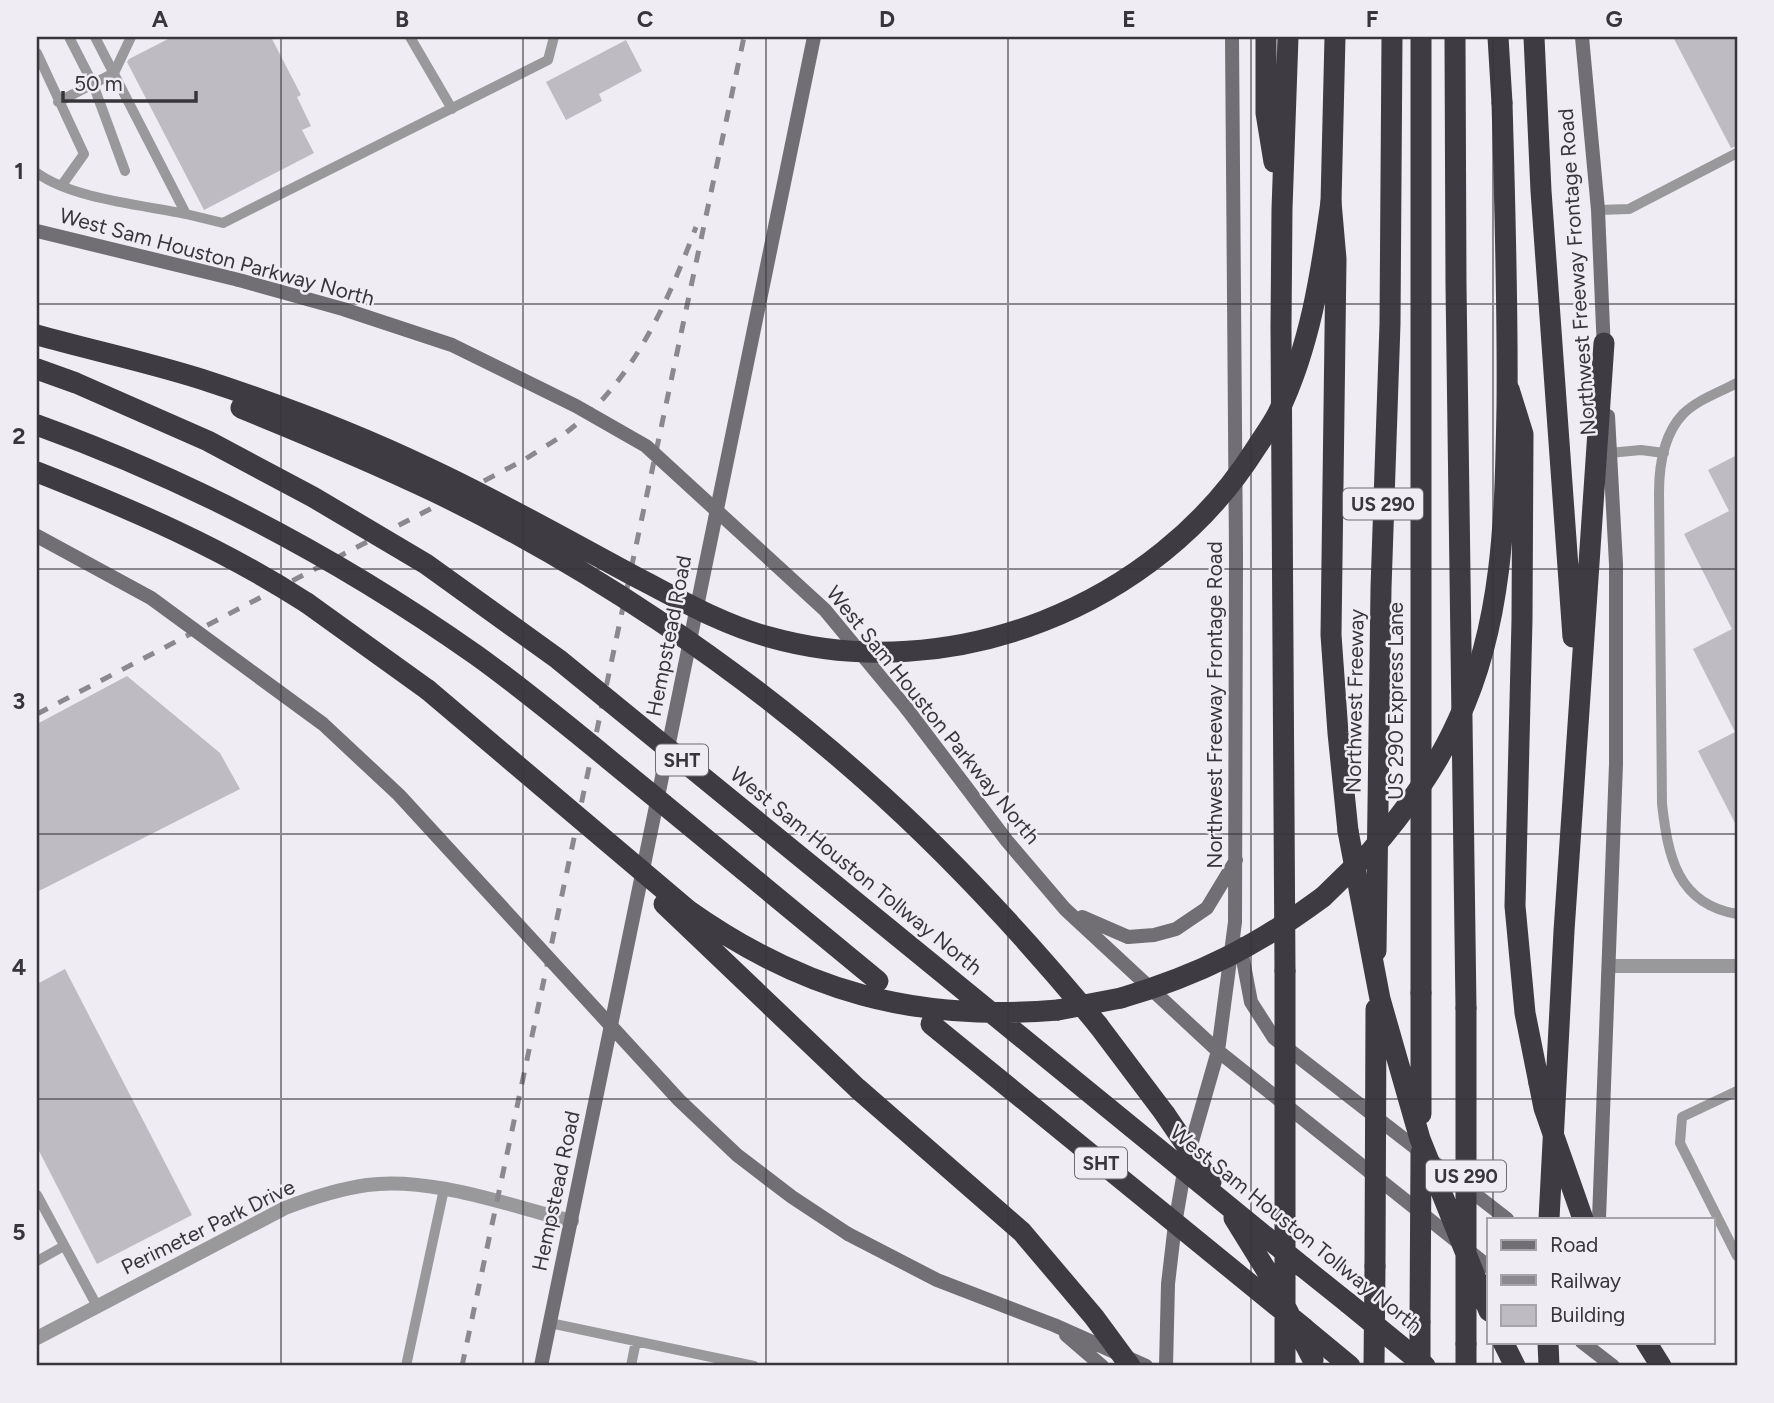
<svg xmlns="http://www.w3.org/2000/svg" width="1774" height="1403" font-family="Figtree,sans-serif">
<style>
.building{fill:#bebbc3}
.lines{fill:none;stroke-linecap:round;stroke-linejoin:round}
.lane{stroke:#99989b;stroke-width:10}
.street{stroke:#99989b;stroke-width:14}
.secondary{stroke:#716f74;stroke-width:14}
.highway{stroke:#3e3b42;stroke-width:21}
.rail{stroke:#8b898f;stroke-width:5;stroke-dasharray:12 12;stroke-linecap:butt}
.secondary-bridge{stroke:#716f74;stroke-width:14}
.highway-bridge{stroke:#3e3b42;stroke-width:21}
.grid{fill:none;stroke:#38363a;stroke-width:2;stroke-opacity:0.55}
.labels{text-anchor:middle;stroke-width:5;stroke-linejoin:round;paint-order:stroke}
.shield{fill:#efecf4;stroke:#6f6d72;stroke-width:2}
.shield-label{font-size:19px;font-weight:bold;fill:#38363a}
.street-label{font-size:21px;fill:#38363a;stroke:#efecf4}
.neatline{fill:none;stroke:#38363a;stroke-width:2.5}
.grid-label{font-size:23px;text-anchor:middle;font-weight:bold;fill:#38363a}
</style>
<rect width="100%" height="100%" fill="#efecf4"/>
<path class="building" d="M172,37H271L301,95L297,97L311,126L302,130L314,153L204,210L127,62L129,59Z
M1673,37H1737V146L1731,148Z
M626,40L642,71L599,94L602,101L566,120L546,82Z
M1737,455V827L1698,751L1735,732L1693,649L1732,629L1684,534L1729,511L1708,470Z
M127,676L220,753L240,789L37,892V724Z
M65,969L192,1215L97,1264L37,1147V984Z"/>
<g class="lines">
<path class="lane" d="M69,37L93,84L125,171
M95,37L186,214L223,223L548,60L554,37
M410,37L452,109
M37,53L84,154L62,185
M58,102L114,73L131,37
M37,173C73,199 143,205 186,214
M1598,210L1629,209L1737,153
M1737,383C1720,392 1697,400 1683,414C1664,434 1659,466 1659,493L1662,804C1668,856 1677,904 1737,914
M1609,453L1641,450L1664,453
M1737,1091L1682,1117L1680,1143L1737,1256
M37,1195L97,1306
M37,1261L64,1246
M550,1323L754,1366
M406,1366L444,1189
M631,1366L636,1341"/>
<path class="street" d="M1609,966H1737
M37,1338L285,1208C311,1198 339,1189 367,1185C430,1176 510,1206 572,1221"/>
<path class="secondary" d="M1582,37L1598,210L1604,351
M37,231L239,280
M907,709L1007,841L1065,909L1218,1051L1489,1267
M1082,917L1128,937L1154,935L1176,929L1207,908L1236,860
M1240,944L1251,1002L1274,1038L1507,1219
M1599,1219L1616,764V564L1608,416
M848,1234L937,1280L1054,1325L1146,1366
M1066,1335L1102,1366
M1582,1342L1613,1366
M541,1366L814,37
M1166,1366L1168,1284L1175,1224L1185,1166L1218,1051L1235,922L1236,555L1232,37"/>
<path class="highway" d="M1266,37V113L1274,162
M1335,37L1331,202L1336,259L1331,635L1338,733L1348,831
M1455,37L1456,285L1466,1008
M1498,37L1502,103
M1534,37L1541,191L1573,637
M1509,389L1523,434L1522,620L1515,906L1525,1013L1539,1083
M307,603L428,690
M1323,897L1364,857
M1376,951L1381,588L1390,324L1392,37
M1285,971L1281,327L1282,209L1288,37
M1421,993V37
M1058,1010L1121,998
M1098,1025L1165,1114
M1549,1219L1564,931L1604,343
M1303,1267L1348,1303
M1304,1328L1350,1366
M1503,1342L1515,1366
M1548,1342L1549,1366
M1646,1342L1661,1366
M1466,1344V1366
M1374,1366L1375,1266
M1420,1366V1322"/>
<path class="rail" d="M37,714L524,460C540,449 558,440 573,427C635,378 669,299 696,227
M462,1366L744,37"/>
<path class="secondary-bridge" d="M239,280L343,309L452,345L576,406L646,446L825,610L907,709
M37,536L151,598L323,724L399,795L679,1100L737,1155L792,1197L848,1234"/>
<path class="highway-bridge" d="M37,335C91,350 147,362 201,379C278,404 355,433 428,468C499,501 567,540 636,577C679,599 721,624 769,637C950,688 1156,607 1256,448C1263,437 1272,425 1278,413C1310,347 1321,274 1331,202
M37,369L76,383L208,441L313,497L426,564L558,659L1303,1267
M241,408C305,434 370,461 433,491C587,565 738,667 865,780C950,855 1026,938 1098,1025
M37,425C192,481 341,560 476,655C536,698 592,746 650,793C726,856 802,918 878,981
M37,472C131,509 222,548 307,603
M428,690L688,910C804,992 916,1022 1058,1010
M1348,831L1380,999L1420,1139L1489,1311
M1370,852C1405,811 1436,769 1458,720C1504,622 1505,512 1507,407C1508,306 1505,205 1502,103
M664,904L857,1088L1022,1232L1094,1317L1130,1366
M1285,971V1366
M1121,998C1199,975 1257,946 1323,897
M931,1024L1304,1328
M1539,1083L1544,1108L1583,1219
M1165,1114L1211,1182
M1421,1114V993
M1234,1218L1268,1273L1313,1360
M1375,1266L1376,1009
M1348,1303L1425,1366
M1420,1322L1421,1153
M1466,1344V1008"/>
</g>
<path class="grid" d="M281,37V1366M523,37V1366M766,37V1366M1008,37V1366M1251,37V1366M1493,37V1219M37,304H1737M37,569H1737M37,834H1737M37,1099H1737M1493,1342V1366"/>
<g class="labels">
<g class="shield">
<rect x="1343" y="488.5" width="80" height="31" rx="5"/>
<rect x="656" y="744.5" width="52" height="31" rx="5"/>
<rect x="1075" y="1147.5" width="52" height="31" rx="5"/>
<rect x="1426" y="1160.5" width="80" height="31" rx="5"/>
</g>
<g class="shield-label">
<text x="1383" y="511">US 290</text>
<text x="682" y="767">SHT</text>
<text x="1101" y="1170">SHT</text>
<text x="1466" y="1183">US 290</text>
</g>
<g class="street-label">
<text transform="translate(217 257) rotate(15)" y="7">West Sam Houston Parkway North</text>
<text transform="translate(1577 272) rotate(-94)" y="7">Northwest Freeway Frontage Road</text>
<text transform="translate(669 636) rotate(-79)" y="7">Hempstead Road</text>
<text transform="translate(1355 701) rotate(-89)" y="7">Northwest Freeway</text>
<text transform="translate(1396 701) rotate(-90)" y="7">US 290 Express Lane</text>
<text transform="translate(1215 705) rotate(-90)" y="7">Northwest Freeway Frontage Road</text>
<text transform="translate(933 715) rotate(51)" y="7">West Sam Houston Parkway North</text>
<text transform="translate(856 871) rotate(39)" y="7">West Sam Houston Tollway North</text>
<text transform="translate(556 1191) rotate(-78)" y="7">Hempstead Road</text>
<text transform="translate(208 1227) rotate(-26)" y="7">Perimeter Park Drive</text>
<text transform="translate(1296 1229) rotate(39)" y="7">West Sam Houston Tollway North</text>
</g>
</g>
<rect width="1774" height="1403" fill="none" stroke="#efecf4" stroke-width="77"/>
<rect x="1487" y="1218" width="228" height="126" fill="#efecf4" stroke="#a6a3aa" stroke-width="2"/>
<rect x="1501" y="1240" width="35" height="10" fill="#716f74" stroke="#a6a3aa" stroke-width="2"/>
<text x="1550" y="1252" font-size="21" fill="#38363a">Road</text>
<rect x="1501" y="1275" width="35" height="10" fill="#8b898f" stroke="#a6a3aa" stroke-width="2"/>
<text x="1550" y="1288" font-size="21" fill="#38363a">Railway</text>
<rect x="1501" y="1305" width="35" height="21" fill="#bebbc3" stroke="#a6a3aa" stroke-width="2"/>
<text x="1550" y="1322" font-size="21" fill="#38363a">Building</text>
<path d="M63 91v10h133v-10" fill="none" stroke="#38363a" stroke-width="3.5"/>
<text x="74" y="91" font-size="21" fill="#38363a" stroke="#efecf4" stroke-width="5" paint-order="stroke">50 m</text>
<rect x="38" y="38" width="1698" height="1326" class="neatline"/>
<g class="grid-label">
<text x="160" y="27">A</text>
<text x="402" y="27">B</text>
<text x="645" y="27">C</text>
<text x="887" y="27">D</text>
<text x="1129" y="27">E</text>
<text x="1372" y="27">F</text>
<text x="1614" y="27">G</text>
<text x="19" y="179">1</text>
<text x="19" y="444">2</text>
<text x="19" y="709">3</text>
<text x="19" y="975">4</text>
<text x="19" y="1240">5</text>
</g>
</svg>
